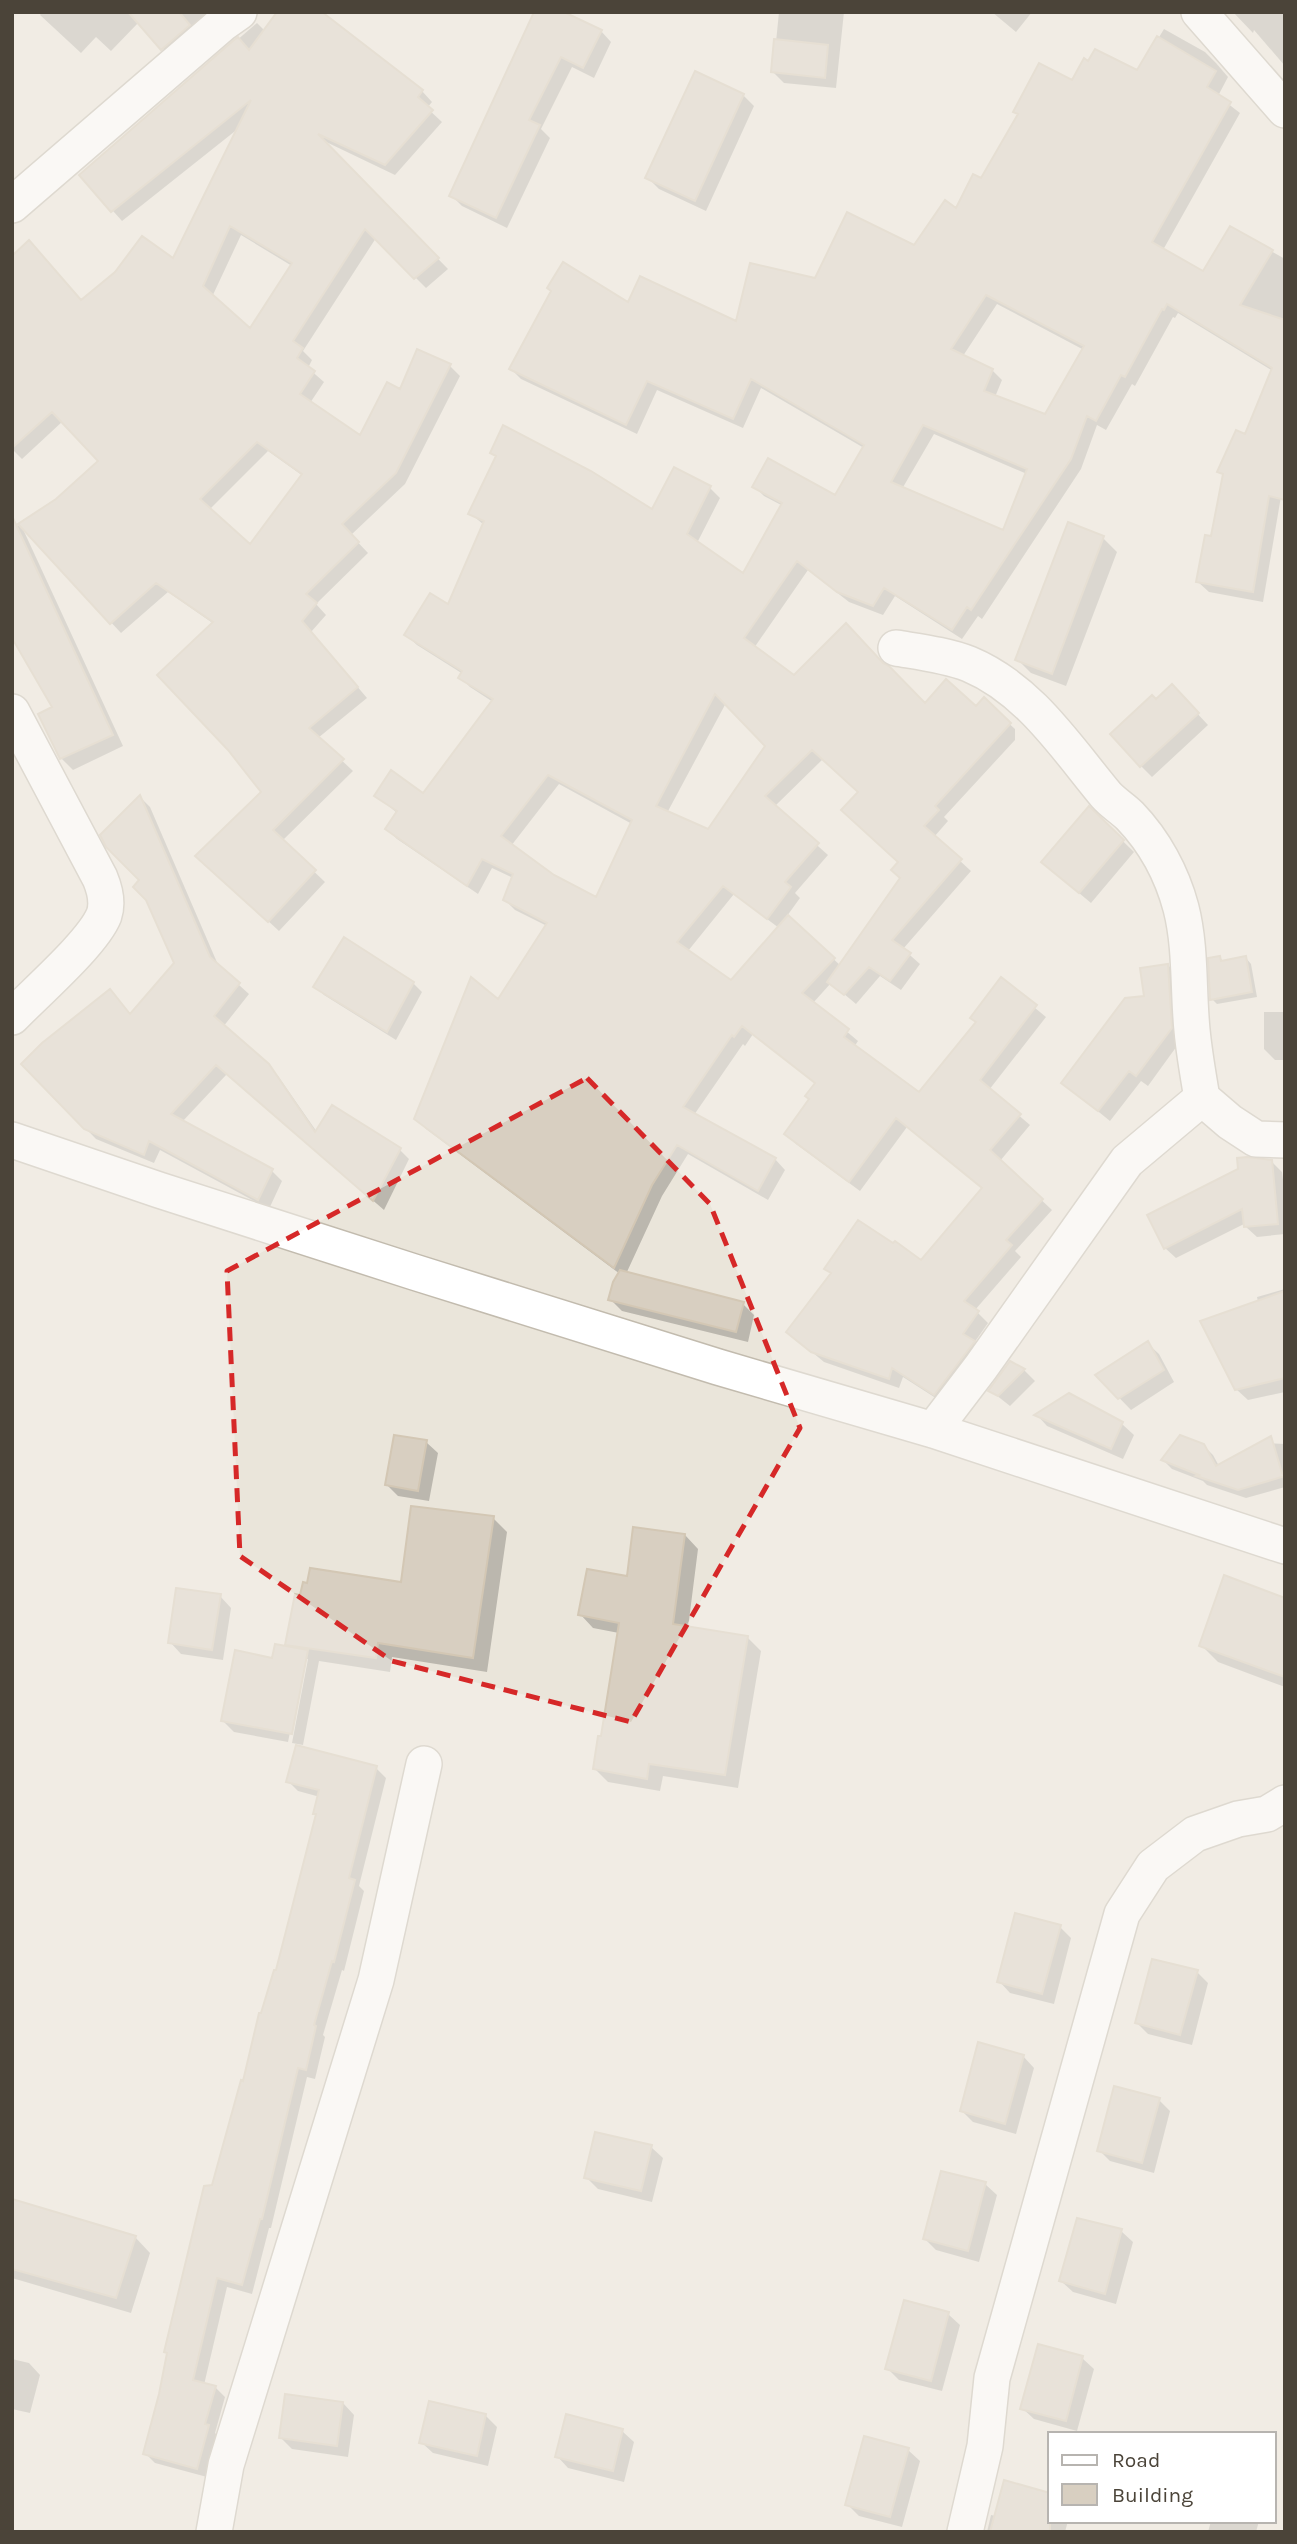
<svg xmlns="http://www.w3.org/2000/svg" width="1297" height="2544" font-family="Karla,sans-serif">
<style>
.residential{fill:#eae5da;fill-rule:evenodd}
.shadow{fill:#0003;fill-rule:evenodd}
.building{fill:#d8cfc1;stroke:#d3c7b4;stroke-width:2;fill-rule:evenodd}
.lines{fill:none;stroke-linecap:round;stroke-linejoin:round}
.street-casing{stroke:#c2bbae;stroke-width:38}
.street{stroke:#fff;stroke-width:35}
.marked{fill:none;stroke:#d62828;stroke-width:5;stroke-dasharray:14 9;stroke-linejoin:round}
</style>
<rect width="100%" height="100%" fill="#f6f3ec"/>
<path class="residential" d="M12,12H1285V2532H12ZM1050,2434H1274V2521H1050Z"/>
<path class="shadow" d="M42,12H233L174,60L139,22L111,51L96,37L81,53L40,15Z
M536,12L601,31L611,42L594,78L572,67L541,129L550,138L507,228L462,206L451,195Z
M779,12H844L836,88L784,83L773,72Z
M992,12H1032L1016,32Z
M1233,12H1285V66L1254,30L1253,33Z
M257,23L265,31L422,91L432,102L427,108L442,122L395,175L322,140L448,269L426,288L376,238L303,351L312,360L308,368L324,382L310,403L361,438L400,391L450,366L460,376L405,484L351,535L368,553L316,604L326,615L311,632L367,698L318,738L353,771L282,841L325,882L279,931L208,866L264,792L214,624L168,592L121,633L22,527L123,746L73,770L61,758L55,708L14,522L18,526L57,500L101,461L63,421L22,459L12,449V258L82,302L173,261L239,128L122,221L81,175ZM241,235L292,266L251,330L212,297ZM268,451L303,476L250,547L209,510Z
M1164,29L1205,52L1216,63L1228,77L1218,96L1240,113L1163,250L1204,274L1231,228L1285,259V473L1263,602L1209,592L1198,582L1213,539L1224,476L1219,471L1246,437L1273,371L1178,313L1175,318L1173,317L1135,386L1132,384L1106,430L1097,425L1081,469L982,619L978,616L962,639L895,596L883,615L849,602L808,570L754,648L795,677L884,666L925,705L976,709L1004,719L1015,729V740L944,817L948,821L934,837L971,871L903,949L920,964L901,990L880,976L856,1004L831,983L813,1003L858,1041L854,1047L919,1095L977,1022L1001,980L1046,1017L989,1090L1030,1125L1000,1161L1052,1210L1015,1251L1021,1257L975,1310L988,1323L974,1343L984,1353L945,1404L903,1377L899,1388L824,1362L788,1332L832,1274L827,1269L921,1263L983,1189L907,1127L860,1191L796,1144L786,1133L810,1099L816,1084L753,1034L745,1046L743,1044L694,1115L775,1159L785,1170L768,1200L688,1154L662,1196L626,1274L743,1304L754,1315L748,1342L622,1311L610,1299L620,1274L426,1129L416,1118L499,1002L547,926L515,910L505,900L513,878L492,868L478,894L397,839L387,829L397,813L376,795L424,796L493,702L470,687L460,677L463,674L417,645L406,635L448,607L484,525L471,514L497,457L492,453L653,512L675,469L710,488L720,498L697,543L743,576L783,506L764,496L754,486L836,497L864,448L761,388L743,428L657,390L637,434L521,379L511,369L629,305L737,323L816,280L915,247L957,210L1073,82L1138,72ZM997,304L1084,350L1046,416L995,397L1002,380L992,370L963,356ZM934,434L1027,474L1004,533L902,489ZM726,703L767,746L709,831L667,813ZM823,759L860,793L900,862L901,879L841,966L787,916L800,898L795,893L828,855L774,807ZM559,784L632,824L596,899L553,877L511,846ZM734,894L779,928L731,982L688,951Z
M743,95L754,106L706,211L659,189L648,178Z
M1103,538L1117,552L1066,686L1031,673L1017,659Z
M1183,698L1208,725L1152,777L1141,766L1156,701Z
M140,797L150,807L219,967L249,994L223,1027L278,1076L317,1132L399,1149L409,1159L384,1210L227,1074L182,1122L272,1171L282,1181L269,1209L160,1150L154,1163L96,1139L23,1064L110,992L131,1016L176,964L141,881Z
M1089,808L1134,852L1091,903L1055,873Z
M1220,958L1224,962L1246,958L1251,964L1257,997L1217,1004L1212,999Z
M1168,965L1179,977L1182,1039L1148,1086L1141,1081L1110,1121L1063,1083L1146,997Z
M413,983L422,992L396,1040L324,995L315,986Z
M1264,1012H1285V1060H1275L1264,1049Z
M1271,1161L1282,1172L1285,1194V1234L1257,1237L1246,1227V1223L1176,1258L1165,1248Z
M1285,1289V1392L1248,1400L1236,1389L1258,1302L1257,1297Z
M1147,1343L1159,1354L1174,1382L1131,1410L1098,1376Z
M1011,1363L1024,1370L1035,1381L1010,1406L991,1391Z
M1037,1415L1122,1424L1134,1435L1123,1459L1047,1426Z
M426,1442L438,1453L429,1501L398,1496L387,1485Z
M1263,1443L1285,1444V1487L1246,1498L1207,1485L1203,1481L1172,1469L1163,1460L1203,1445L1213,1455L1219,1466Z
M493,1518L507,1532L487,1672L392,1657L390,1672L319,1661L303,1745L292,1743L308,1659H305L288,1742L234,1732L223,1721L274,1660L292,1649L287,1644L403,1584Z
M685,1535L698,1549L688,1628L747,1637L761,1651L738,1788L663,1776L660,1791L608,1782L595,1769L603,1738L619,1633L593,1628L580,1614Z
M220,1596L231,1608L223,1660L181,1654L170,1642Z
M1285,1599V1687L1218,1662L1201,1645Z
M376,1768L386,1778L359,1886L364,1891L344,1971L342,1970L323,2035L325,2037L315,2079L307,2077L271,2228H269L252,2294L227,2287L204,2385L215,2387L225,2397L215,2433L218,2436L207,2477L155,2463L145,2453L169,2354L213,2187L277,1973L318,1815L320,1797L298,1791L288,1781Z
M1060,1927L1071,1938L1054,2004L1010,1993L999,1981Z
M1197,1972L1208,1983L1192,2045L1148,2034L1137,2023Z
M1023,2056L1034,2068L1016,2134L973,2122L962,2111Z
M1159,2100L1170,2111L1154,2173L1110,2161L1099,2150Z
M651,2147L663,2158L652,2202L598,2189L586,2177Z
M942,2173L985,2184L997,2195L979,2262L936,2250L925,2239Z
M12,2201L135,2237L150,2253L131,2313L12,2278Z
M1121,2231L1133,2242L1116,2304L1073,2292L1061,2281Z
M948,2314L960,2325L942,2391L899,2380L887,2368Z
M1082,2358L1094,2369L1077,2431L1034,2419L1022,2408Z
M12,2359L29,2363L40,2375L30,2413L12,2409Z
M343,2403L354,2415L348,2457L292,2449L280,2437Z
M485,2415L497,2427L488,2466L433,2453L421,2442Z
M622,2431L634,2442L624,2482L568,2468L557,2456Z
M908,2450L920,2461L902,2527L859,2516L847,2504Z
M1005,2482L1050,2495V2521H1068L1065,2532H987L991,2515L996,2516Z
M1211,2521H1259L1256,2532H1208Z"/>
<path class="building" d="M128,12H179L190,25L161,50Z
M277,12H322L423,90L418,97L433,110L385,165L318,134L439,258L414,279L365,229L293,341L303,348L297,358L315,371L300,394L360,435L387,382L400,389L417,349L451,364L396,473L342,524L359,542L306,594L317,603L302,621L358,687L309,728L344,759L273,830L316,870L268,922L195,856L261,792L228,750L157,675L213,622L156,583L110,624L18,524L56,499L98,461L52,412L12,448V256L29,240L81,300L115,272L142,236L173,258L251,100L111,212L79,175L234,40L238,37L249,50ZM230,226L292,263L250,328L203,286ZM257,442L302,474L250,544L200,499Z
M534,12H564L602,30L583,68L561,57L529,120L540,125L496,218L449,196Z
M1157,36L1216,71L1207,87L1231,102L1152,242L1203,271L1230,226L1273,250L1240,305L1285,320V500L1269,496L1253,592L1196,582L1205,535L1211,536L1223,474L1217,472L1236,430L1245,434L1272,368L1167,304L1164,310L1162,309L1125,377L1121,375L1096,421L1087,416L1071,459L971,610L967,607L952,630L884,588L873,606L837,592L797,561L744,638L794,675L846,623L883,663L889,666L925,703L946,679L976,706L984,697L1011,723L935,806L939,810L924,826L962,859L892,940L911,953L890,981L869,967L844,995L827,982L900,878L891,870L898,862L841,810L858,792L812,750L765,796L819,843L785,882L791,887L767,919L723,886L677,942L731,980L788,915L835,958L802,993L849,1029L844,1037L919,1092L976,1022L970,1018L1001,977L1037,1005L980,1080L1021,1114L990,1150L1043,1199L1006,1240L1012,1245L964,1301L979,1311L963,1334L975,1341L934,1395L892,1368L889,1379L811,1352L786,1332L831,1273L824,1269L858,1220L893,1243L895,1241L921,1260L982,1188L896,1118L849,1182L784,1134L809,1099L805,1096L815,1083L742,1026L734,1037L732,1035L683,1107L776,1158L758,1191L677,1145L652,1185L614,1268L414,1119L471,977L498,999L547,923L503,900L513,874L482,859L467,886L385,829L397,811L374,796L391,770L423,793L493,699L458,678L462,671L404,635L430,593L448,604L484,521L468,514L496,456L490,453L503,425L591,471L652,509L674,467L711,486L687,534L743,573L782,503L752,487L768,458L835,495L864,445L751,379L733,419L647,381L626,425L509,369L551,291L547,288L563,262L628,302L640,276L736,321L750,263L815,278L847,212L914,245L945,200L956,208L973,174L981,178L1018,114L1013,112L1039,63L1072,80L1084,58L1088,61L1095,49L1137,70ZM986,295L1084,346L1045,414L984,391L993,369L951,349ZM923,425L1027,469L1003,530L891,482ZM715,694L765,746L708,829L656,806ZM548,775L632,820L596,897L554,875L501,836Z
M774,39L828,45L825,78L771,72Z
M695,71L744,94L695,201L645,178Z
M12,516L113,735L60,759L38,714L52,707L12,638Z
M1068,522L1104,536L1052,674L1015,660Z
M1172,684L1199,713L1140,767L1110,734L1152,695L1156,699Z
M140,795L210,957L240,983L214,1016L269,1064L315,1132L332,1105L401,1148L373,1201L216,1065L171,1114L273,1169L258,1200L149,1141L144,1155L84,1129L21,1064L42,1043L110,989L130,1014L174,963L146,900L133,887L139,880L106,847L100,835Z
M1089,806L1124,840L1079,893L1041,862Z
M344,937L414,982L387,1032L313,987Z
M1220,956L1221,961L1246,956L1252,992L1210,1000L1208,958Z
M1168,964L1172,1028L1136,1076L1129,1071L1098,1111L1061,1083L1125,998L1144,996L1140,968Z
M1247,1157L1272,1160L1278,1224L1244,1227L1242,1209L1164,1249L1147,1215L1238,1169L1237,1158Z
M620,1270L744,1302L736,1332L608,1300L613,1282Z
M1285,1291V1378L1235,1390L1200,1321Z
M1148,1341L1164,1370L1118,1399L1095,1375Z
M1010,1361L1025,1369L998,1396L988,1391Z
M1069,1393L1123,1422L1111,1449L1034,1415Z
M394,1435L427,1440L418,1491L385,1485Z
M1180,1435L1204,1444L1216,1466L1271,1436L1282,1473L1285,1476L1238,1490L1196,1476L1199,1475L1161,1460Z
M411,1506L494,1516L473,1658L378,1643L376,1658L285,1645L295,1594L300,1595L303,1582L307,1583L310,1568L401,1582Z
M633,1527L685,1534L673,1624L748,1636L725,1775L649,1764L647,1779L593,1769L598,1736H601L619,1623L578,1615L587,1569L627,1576Z
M1224,1575L1285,1598V1677L1199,1646Z
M176,1588L221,1594L212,1650L168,1643Z
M275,1644L308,1650L292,1734L221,1721L235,1650L272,1658Z
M296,1745L377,1766L349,1878L355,1880L334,1962L332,1961L314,2025L316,2026L306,2070L298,2068L262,2219H260L242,2285L217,2278L193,2380L216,2386L205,2424L209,2425L197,2469L143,2454L159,2394L167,2353L164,2352L204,2186L212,2185L241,2080L243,2081L259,2013H261L274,1970H276L316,1814H313L319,1790L286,1782Z
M1015,1913L1061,1925L1042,1994L997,1982Z
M1152,1959L1198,1970L1180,2035L1135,2023Z
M978,2042L1024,2055L1005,2124L960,2111Z
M1114,2086L1160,2098L1142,2163L1097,2151Z
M595,2132L652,2145L641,2191L584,2178Z
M941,2171L986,2182L968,2251L923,2239Z
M12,2199L136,2236L116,2298L12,2269Z
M1077,2218L1122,2229L1105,2294L1059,2281Z
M904,2300L949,2312L931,2381L885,2369Z
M1038,2344L1083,2356L1066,2421L1020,2409Z
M285,2394L343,2402L337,2446L279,2438Z
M429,2401L486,2414L477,2456L419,2443Z
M566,2414L623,2429L613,2471L555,2457Z
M864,2436L909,2448L890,2517L845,2505Z
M1004,2480L1050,2493V2532H990Z"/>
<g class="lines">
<g class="street-casing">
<path id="street" d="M1199,12L1285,110
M12,205L222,24L239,12
M896,648C920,652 946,655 969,664C1029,689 1066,747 1106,795C1113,803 1122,808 1130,816C1154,841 1172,874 1181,908C1191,947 1188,990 1192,1030C1194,1052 1198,1075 1202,1098L1230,1122L1256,1139L1285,1140
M12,712L100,878C105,890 108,903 104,915C93,943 35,993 12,1017
M12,1140L159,1190L414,1272L718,1367L933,1430L1285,1546
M933,1430L981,1367L1127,1161L1202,1098
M214,2532L226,2465L376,1980L424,1764
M965,2532L985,2446L992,2378L1122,1914L1153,1866L1195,1834L1238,1819L1267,1814L1285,1803"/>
</g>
<use href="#street" class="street"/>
</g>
<path d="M0 0H1297V2544H0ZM587,1078L710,1204L800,1428L631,1722L392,1661L240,1556L227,1271Z" fill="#f6f3ec" fill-opacity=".55" fill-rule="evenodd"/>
<path class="marked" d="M587,1078L710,1204L800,1428L631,1722L392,1661L240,1556L227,1271Z"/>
<rect width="1297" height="2544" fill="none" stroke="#4b4439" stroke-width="28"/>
<rect x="1048" y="2432" width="228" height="91" fill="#ffffff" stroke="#b7b4b0" stroke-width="2"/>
<rect x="1062" y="2455" width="35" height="10" fill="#ffffff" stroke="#b7b4b0" stroke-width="2"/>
<text x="1112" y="2467" font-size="21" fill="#4b4439">Road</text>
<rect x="1062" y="2484" width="35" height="21" fill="#d8cfc1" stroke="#b7b4b0" stroke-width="2"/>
<text x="1112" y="2502" font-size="21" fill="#4b4439">Building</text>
</svg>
